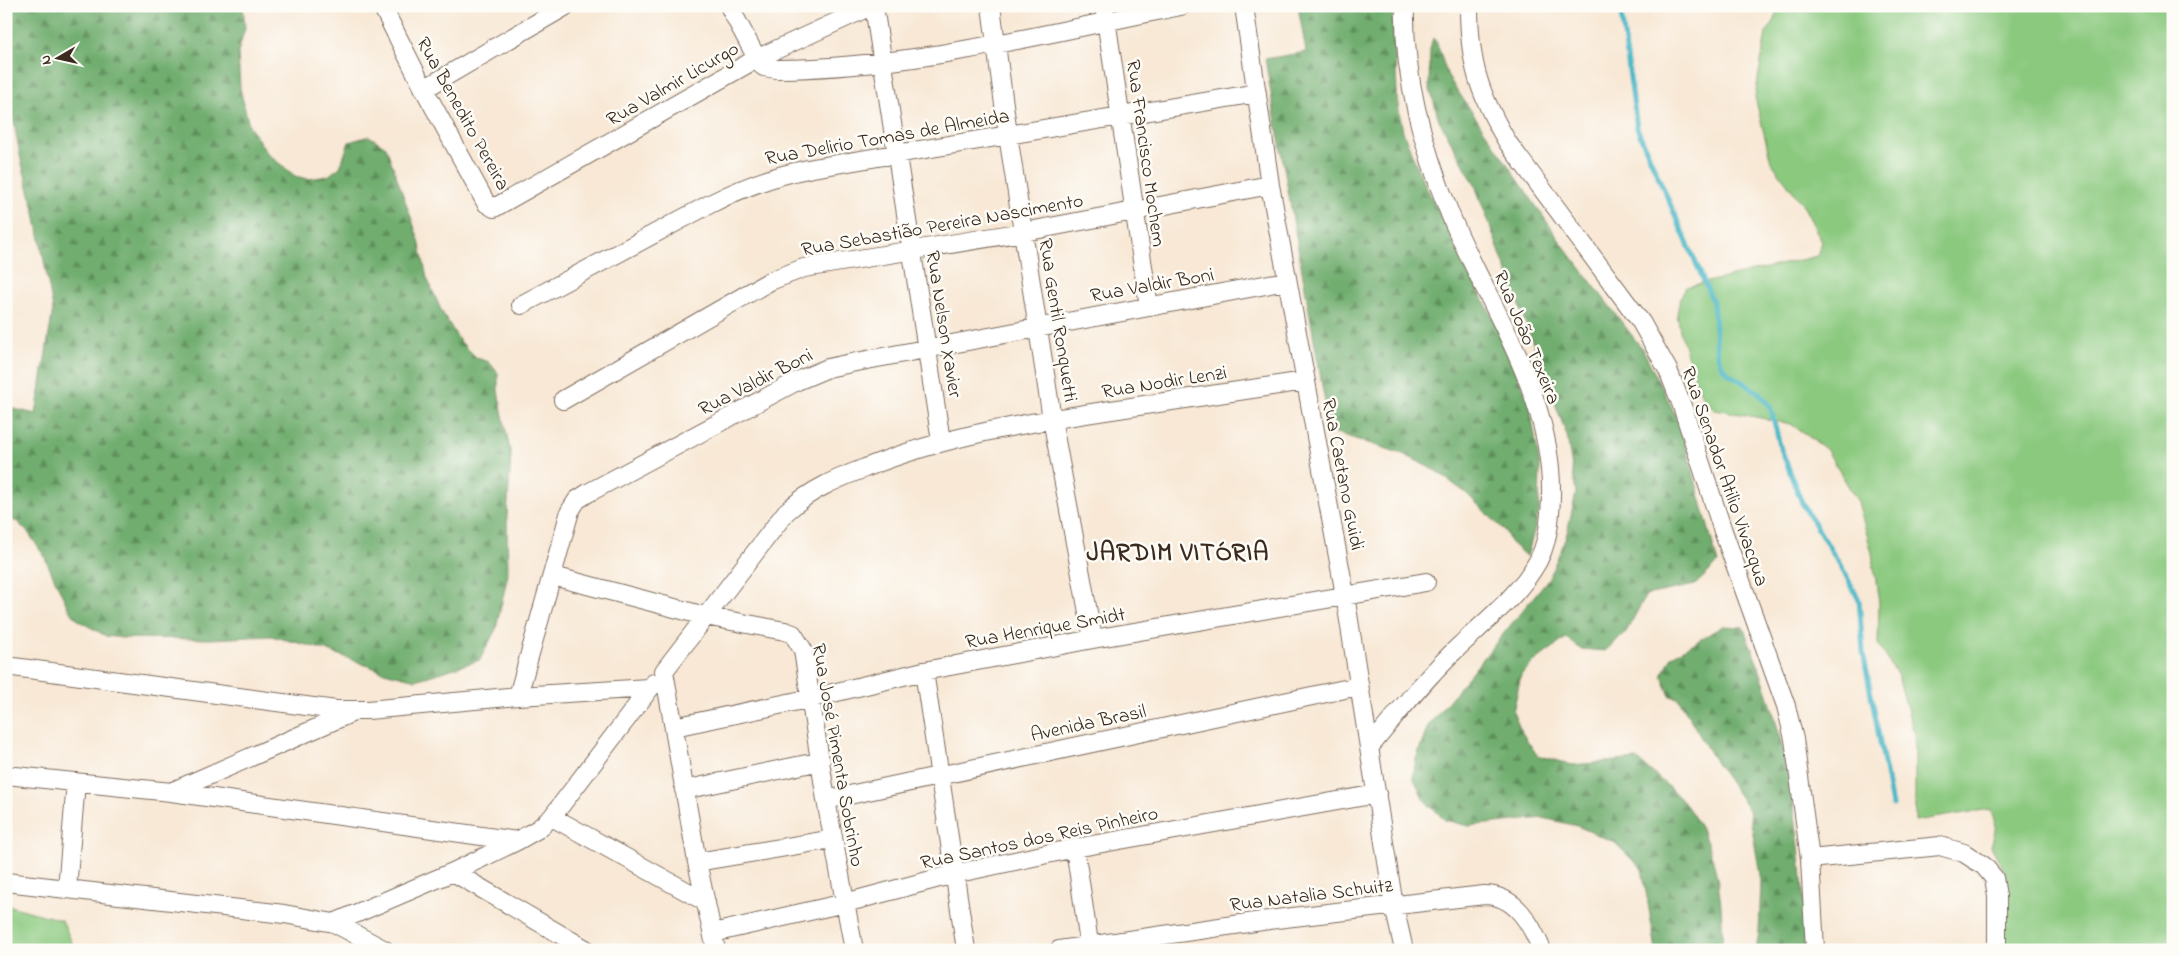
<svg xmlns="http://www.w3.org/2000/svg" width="2179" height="956" font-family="'Indie Flower',sans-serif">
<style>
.green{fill:#8bc97f;stroke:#637a4e}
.forest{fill:url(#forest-firs);stroke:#566c46}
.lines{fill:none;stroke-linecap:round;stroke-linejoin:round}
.stream{stroke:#4cb8c8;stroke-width:5}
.minor-casing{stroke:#7d6c5e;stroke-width:20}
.minor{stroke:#fff;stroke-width:18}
.labels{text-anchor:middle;stroke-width:5;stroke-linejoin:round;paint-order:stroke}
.street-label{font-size:20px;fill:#3b2a1e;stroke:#fdfcf7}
.district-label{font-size:25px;font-weight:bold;letter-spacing:1px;fill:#3b2a1e;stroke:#fdfcf7}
</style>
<defs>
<pattern id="forest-firs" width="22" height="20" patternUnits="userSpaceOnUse" patternTransform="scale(1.25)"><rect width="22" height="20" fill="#70ad6e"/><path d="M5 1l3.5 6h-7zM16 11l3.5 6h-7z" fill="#5d8d5a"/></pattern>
</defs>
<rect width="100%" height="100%" fill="#fdfcf7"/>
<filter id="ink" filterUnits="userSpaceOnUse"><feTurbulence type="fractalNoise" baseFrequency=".02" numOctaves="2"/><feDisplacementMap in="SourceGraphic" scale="10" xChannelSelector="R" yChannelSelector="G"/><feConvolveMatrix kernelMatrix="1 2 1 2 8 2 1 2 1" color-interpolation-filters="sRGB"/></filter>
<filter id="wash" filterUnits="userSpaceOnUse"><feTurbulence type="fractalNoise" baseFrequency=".0096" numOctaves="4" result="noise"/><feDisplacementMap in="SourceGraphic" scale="20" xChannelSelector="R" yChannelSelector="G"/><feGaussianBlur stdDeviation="1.12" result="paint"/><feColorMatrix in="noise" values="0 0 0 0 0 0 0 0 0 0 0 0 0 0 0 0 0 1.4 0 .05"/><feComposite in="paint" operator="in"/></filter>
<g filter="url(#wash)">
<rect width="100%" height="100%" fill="#f8e8d5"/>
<path class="green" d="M1777,6H2173V950H2001V922L2007,897V884L2005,872L1991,846C1995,832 1999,821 1990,809L1915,821V737L1898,676L1878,644L1879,603L1872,553L1858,502L1826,449L1791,424L1715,409L1705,401L1695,381L1680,331L1677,314L1680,299L1686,287L1817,256L1822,242L1803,205L1771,162L1755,97L1766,33L1775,20Z
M6,905L62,920L75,950H6Z"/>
<path class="forest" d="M6,6H243L245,28L238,52L240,88L249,126L268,154L295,176L308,179L328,176L340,167L349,142L369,136L386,147L419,240L427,278L442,312L459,340L477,358L489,362L498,373V391L511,455L507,517L508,574L496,629L480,660L416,680L384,672L326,650L271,636L211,639L122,638L106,636L79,621L69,610L44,556L28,532L16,521L6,520V407L36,414L53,309L35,213L21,160L12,113L6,105Z
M1298,6H1392L1398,106L1403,131L1419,172L1444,223L1495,322L1529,401L1540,467L1539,512L1527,557L1510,542L1506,532L1466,493L1436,471L1403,454L1330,431L1265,59L1306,52Z
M1433,38L1437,43L1448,77L1560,241L1643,350L1680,424L1718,563L1695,585L1646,595L1626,632L1605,651L1581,649L1566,638L1535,661L1521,675L1513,712L1521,731L1537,755L1572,765L1637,759C1651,772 1667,784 1680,798C1716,838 1724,898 1722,950H1656L1642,869L1614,842L1577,826L1543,818L1468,826L1445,820L1424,800L1413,777L1416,759L1428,726L1549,578L1566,537L1576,493L1567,436L1475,185L1439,120L1429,86L1430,50Z
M1723,626L1743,627C1787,729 1804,840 1805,950H1756L1759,932L1761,881L1749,810L1711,755L1678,698L1670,696L1662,676L1672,656Z"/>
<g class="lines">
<path class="stream" d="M1620,6L1637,128L1713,302L1717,354L1722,366L1728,373L1758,392L1770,406L1780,446L1802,503L1842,568L1859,600L1863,652L1892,805"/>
</g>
</g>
<g filter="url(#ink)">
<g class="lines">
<g class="minor-casing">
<path id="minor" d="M382,6L424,89L486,203L494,208L756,59L871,6
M729,6L760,64L764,67L776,69C914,68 1047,33 1181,6
M874,6L941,441
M991,6L1008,135L1052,419L1093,639
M1104,6L1149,307
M1244,6L1270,185L1345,595L1394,906L1404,950
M1469,6C1469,63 1479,94 1508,143L1641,322L1668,370L1681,403L1723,531L1786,706L1794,739L1810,859L1815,950
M424,89L566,6
M521,305L710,204C743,187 775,175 813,168L1257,93
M563,400L770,281L804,268L1024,232L1270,185
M553,576L705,616L785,631L793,634L803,650L826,800L854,950
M6,666L336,710H368L518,696L649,688
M924,671L966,950
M518,696L570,511L577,500L588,493L797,381L828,368L851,363L1286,281
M674,727L812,698L924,671L1093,639L1426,582
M1369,748C1395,716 1420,685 1449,656C1479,626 1517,599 1538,561C1546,546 1549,529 1550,513C1561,405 1489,309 1450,214C1424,150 1403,76 1405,6
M6,775L171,792L517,841
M684,790L821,761
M171,792L351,713
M826,800L1359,686
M552,817L706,902
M1075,848L1090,950
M1810,859L1940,846L1964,853L1984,866L1994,878L1997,896V950
M697,862L833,839
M453,872L587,950
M6,882L284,914L334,923L385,950
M67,889L76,782
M334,923L453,872L517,841L538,829L552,817L654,683
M713,933L845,903L954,874L1075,848L1377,794
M716,950L697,862L664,671L786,512C810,490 836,479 865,468C946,435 1032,422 1118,409C1180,400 1243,390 1305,381
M1059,950L1276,919L1484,895C1516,895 1531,924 1542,950"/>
</g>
<use href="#minor" class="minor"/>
</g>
</g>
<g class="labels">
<g class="street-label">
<text transform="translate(672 83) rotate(-30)" y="7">Rua Valmir Licurgo</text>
<text transform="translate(464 113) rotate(61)" y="7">Rua Benedito Pereira</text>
<text transform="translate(887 136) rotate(-10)" y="7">Rua Delirio Tomas de Almeida</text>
<text transform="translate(1147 153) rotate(82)" y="7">Rua Francisco Mochem</text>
<text transform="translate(942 224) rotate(-10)" y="7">Rua Sebastião Pereira Nascimento</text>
<text transform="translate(1152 284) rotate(-10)" y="7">Rua Valdir Boni</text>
<text transform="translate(1059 320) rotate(81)" y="7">Rua Gentil Ronquetti</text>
<text transform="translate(945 324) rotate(81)" y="7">Rua Nelson Xavier</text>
<text transform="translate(1528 337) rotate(67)" y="7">Rua João Texeira</text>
<text transform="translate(755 381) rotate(-27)" y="7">Rua Valdir Boni</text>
<text transform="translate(1164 381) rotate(-9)" y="7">Rua Nodir Lenzi</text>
<text transform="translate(1344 474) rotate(79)" y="7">Rua Caetano Guidi</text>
<text transform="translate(1726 476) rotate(71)" y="7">Rua Senador Atilio Vivacqua</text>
<text transform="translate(1045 627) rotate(-10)" y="7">Rua Henrique Smidt</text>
<text transform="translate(1088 722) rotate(-12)" y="7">Avenida Brasil</text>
<text transform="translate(839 755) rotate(80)" y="7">Rua José Pimenta Sobrinho</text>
<text transform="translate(1039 837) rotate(-12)" y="7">Rua Santos dos Reis Pinheiro</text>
<text transform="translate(1311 894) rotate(-7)" y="7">Rua Natalia Schuitz</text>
</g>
<g class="district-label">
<text x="1178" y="560">JARDIM VITÓRIA</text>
</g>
</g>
<rect width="2179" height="956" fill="none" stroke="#fdfcf7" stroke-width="25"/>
<g transform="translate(58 58) rotate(261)" stroke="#fdfcf7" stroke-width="4" paint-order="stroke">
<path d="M0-4L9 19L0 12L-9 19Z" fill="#3b2a1e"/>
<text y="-8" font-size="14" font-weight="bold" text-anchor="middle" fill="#3b2a1e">N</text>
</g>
</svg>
